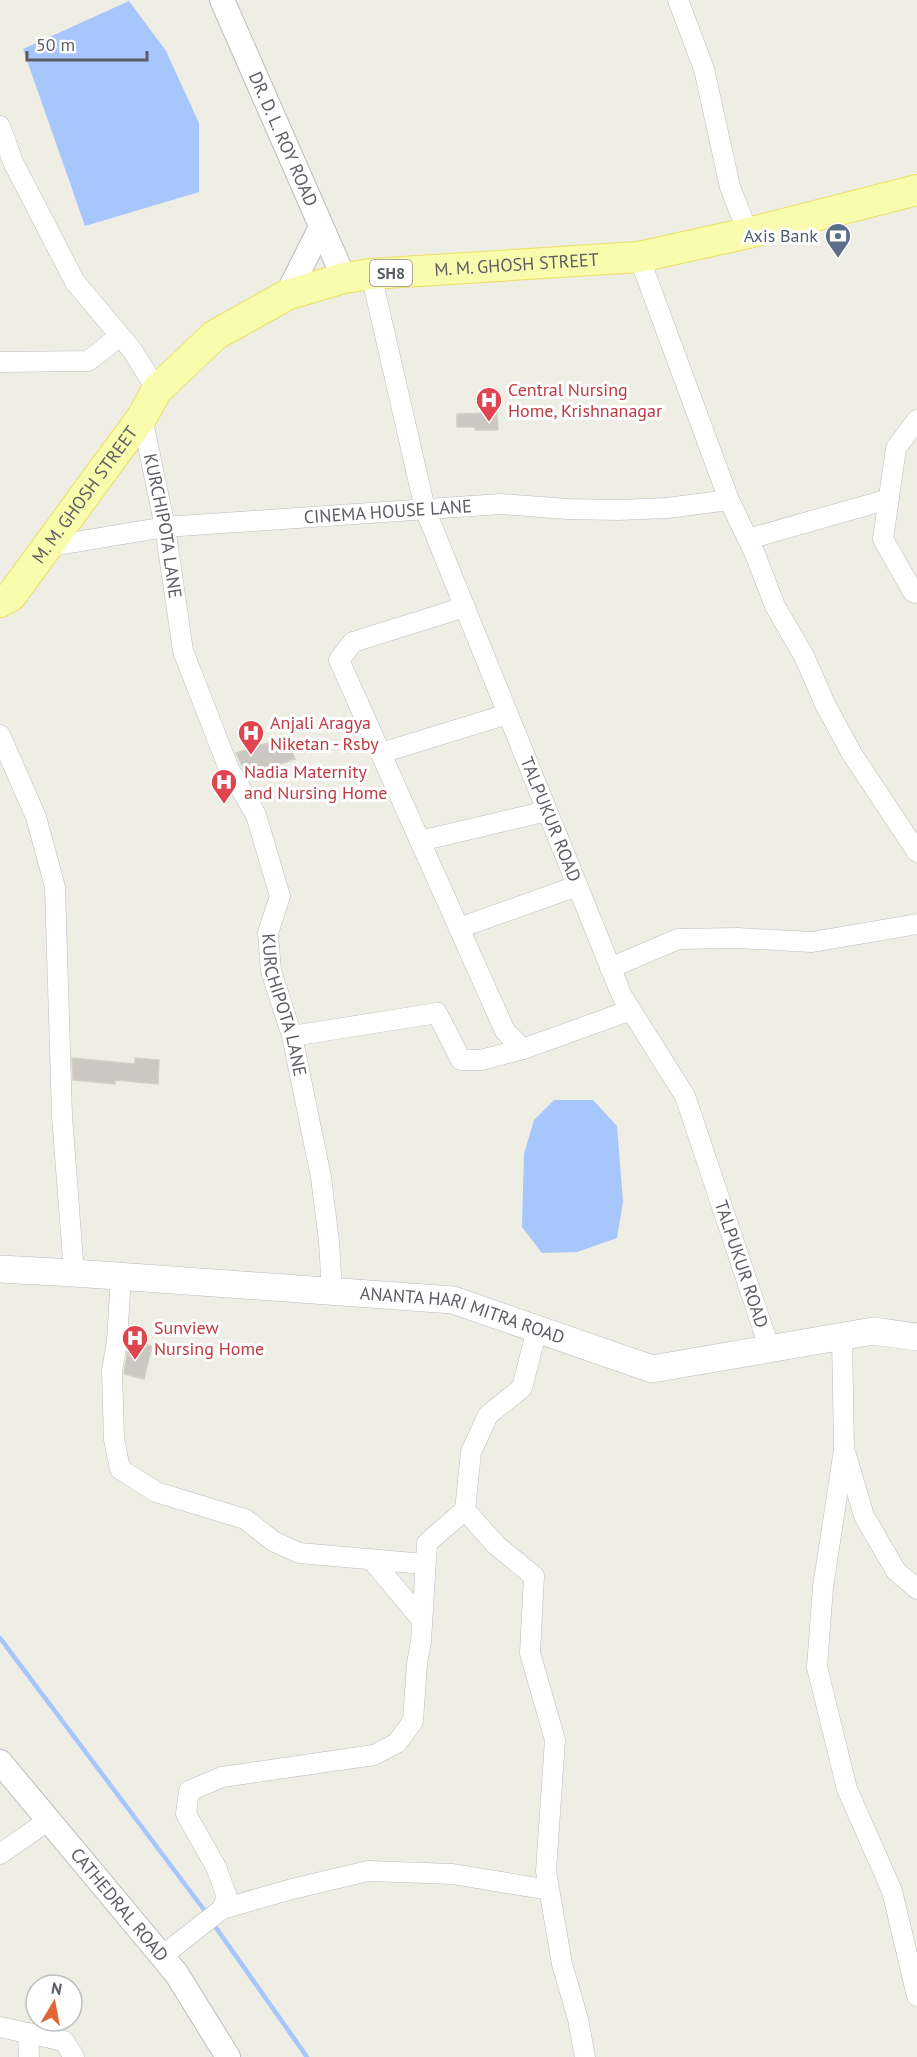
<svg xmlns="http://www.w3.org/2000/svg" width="917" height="2057" font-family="'PT Sans',sans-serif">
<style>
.water{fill:#a7c6fb}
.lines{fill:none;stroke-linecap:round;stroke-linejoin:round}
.stream{stroke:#a7c6fb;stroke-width:4.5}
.building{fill:#cac8c1;stroke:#d2d1c3;stroke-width:1.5}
.minor-casing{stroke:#bbbcc2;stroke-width:21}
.tertiary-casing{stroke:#bbbcc2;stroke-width:26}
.secondary-casing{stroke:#babbc2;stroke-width:28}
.primary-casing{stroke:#ebe060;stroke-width:32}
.minor{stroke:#fff;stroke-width:20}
.tertiary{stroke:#fff;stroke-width:24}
.secondary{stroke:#fff;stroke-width:27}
.primary{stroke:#f9fcac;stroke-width:30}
.labels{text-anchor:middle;stroke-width:6;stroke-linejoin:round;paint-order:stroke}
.shield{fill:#fff;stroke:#8d8e92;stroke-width:1.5}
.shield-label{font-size:16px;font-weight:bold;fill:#5c5e64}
.street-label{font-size:18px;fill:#5c5e64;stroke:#fff}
.service-label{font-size:18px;fill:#4e5e75;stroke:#fff;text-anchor:end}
.health-label{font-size:18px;fill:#be3a42;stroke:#fff;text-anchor:start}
</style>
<rect width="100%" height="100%" fill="#eeeee4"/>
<path class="water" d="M129,1L166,51L199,123V192L85,226L23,49Z
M554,1100H593L617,1126L623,1202L617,1238L577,1252L542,1253L522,1227L524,1154L534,1120Z"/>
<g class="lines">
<path class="stream" d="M0,1638L208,1915
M212,1922L307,2057"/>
</g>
<path class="building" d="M497,413L498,430H475V427H457V414Z
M287,737L295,759L246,775L236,753Z
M72,1058L135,1064V1058L159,1060L158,1084L115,1080V1084L73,1080Z
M129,1341L152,1346L144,1379L124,1374Z"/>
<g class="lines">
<g class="minor-casing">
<g id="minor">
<path d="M678,0L704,69L730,187L748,233"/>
<path d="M0,126L13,162L75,282L132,350L157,390"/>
<path d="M639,257L729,500L755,554L775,606L804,656L825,704L852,754L917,852"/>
<path id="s1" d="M371,274L425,509L622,996L685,1096L770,1350"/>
<path d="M0,362L88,361L120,336"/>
<path id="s2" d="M142,417L165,527L183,651L229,769L256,815L280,896L268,933L271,971L292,1036L321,1177L329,1242L332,1291"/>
<path d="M917,420L896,448L883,539L913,592L917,593"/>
<path d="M748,539L889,499"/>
<path id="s3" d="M46,547L165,527L501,504L568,509L618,510L667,508L729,500"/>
<path d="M465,607L353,642L339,660L505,1031L523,1049L631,1010"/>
<path d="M0,735L36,817L55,887L62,1116L74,1273"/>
<path d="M381,753L508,714"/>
<path d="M420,841L547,811"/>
<path d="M459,928L577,886"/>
<path d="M610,968L678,939L737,938L812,942L917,924"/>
<path d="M292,1036L437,1013L461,1060H481L523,1049"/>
<path d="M121,1276L117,1341L112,1371L114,1439L120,1469L156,1492L245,1519L273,1541L299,1553L425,1564"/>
<path d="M537,1329L522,1388L488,1415L471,1452L465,1510L496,1545L534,1576L530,1653L555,1740L546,1871L562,1964L578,2019L585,2057"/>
<path d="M842,1337L844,1450L823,1587L817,1667L847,1789L892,1891L917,1996"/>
<path d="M846,1455L864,1516L896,1571L917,1589"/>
<path d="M371,1559L422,1620"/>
<path d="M0,1854L49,1820"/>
<path d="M222,1909L292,1889L368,1871L453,1874L549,1890"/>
<path d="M162,1956L222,1909L227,1897L216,1867L186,1814L189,1791L222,1777L374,1755L397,1743L413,1721L417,1664L421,1641L427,1543L465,1510"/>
<path d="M0,2027L64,2041L74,2057"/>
<path d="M28,2033L29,2057"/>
</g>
</g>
<g class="tertiary-casing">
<g id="tertiary">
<path id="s4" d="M222,0L344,278"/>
<path d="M287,295L321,227"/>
<path id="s5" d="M0,1762L176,1973L228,2057"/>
</g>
</g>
<g class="secondary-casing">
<g id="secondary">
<path id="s6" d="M0,1269L74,1273L453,1300L652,1369L873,1331L917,1337"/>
</g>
</g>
<g class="primary-casing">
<g id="primary">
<path id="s7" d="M0,602L11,596L142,417L157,390L215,335L287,295L344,278L371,274L639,257L748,233L917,190"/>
</g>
</g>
<use href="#minor" class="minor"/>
<use href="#tertiary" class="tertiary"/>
<use href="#secondary" class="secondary"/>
<use href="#primary" class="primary"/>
</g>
<defs>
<g id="bank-pin" transform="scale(1.35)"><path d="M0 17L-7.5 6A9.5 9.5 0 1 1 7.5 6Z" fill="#5c6f8a" stroke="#fff"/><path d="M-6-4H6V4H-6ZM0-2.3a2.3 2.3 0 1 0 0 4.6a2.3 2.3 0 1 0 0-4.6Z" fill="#fff"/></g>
<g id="hospital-pin" transform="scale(1.35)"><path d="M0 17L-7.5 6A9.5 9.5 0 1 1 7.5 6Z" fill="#e0444e" stroke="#fff"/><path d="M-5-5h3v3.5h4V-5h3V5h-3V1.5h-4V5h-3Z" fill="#fff"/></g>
</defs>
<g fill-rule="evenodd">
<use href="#bank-pin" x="838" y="236"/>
<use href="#hospital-pin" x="489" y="400"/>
<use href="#hospital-pin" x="251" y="733"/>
<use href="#hospital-pin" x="224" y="782"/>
<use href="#hospital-pin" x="135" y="1338"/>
</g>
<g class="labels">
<rect class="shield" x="370" y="260" width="42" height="26" rx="4.5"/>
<g class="shield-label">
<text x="391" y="279">SH8</text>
</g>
<g class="street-label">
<text dy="6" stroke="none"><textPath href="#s4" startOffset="152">DR. D. L. ROY ROAD</textPath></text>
<text dy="6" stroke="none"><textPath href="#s7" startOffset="660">M. M. GHOSH STREET</textPath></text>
<text dy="6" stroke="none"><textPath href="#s7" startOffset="138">M. M. GHOSH STREET</textPath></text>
<text dy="6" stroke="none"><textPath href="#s3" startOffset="344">CINEMA HOUSE LANE</textPath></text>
<text dy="6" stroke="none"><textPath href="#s2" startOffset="111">KURCHIPOTA LANE</textPath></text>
<text dy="6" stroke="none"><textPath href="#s1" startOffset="576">TALPUKUR ROAD</textPath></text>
<text dy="6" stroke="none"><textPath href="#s2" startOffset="615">KURCHIPOTA LANE</textPath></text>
<text dy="6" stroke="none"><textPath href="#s1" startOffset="1062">TALPUKUR ROAD</textPath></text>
<text dy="6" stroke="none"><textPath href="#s6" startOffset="466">ANANTA HARI MITRA ROAD</textPath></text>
<text dy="6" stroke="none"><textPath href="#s5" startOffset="186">CATHEDRAL ROAD</textPath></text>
</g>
<g class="service-label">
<text x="818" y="242">Axis Bank</text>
</g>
<g class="health-label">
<text x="508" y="396">Central Nursing<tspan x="508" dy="21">Home, Krishnanagar</tspan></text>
<text x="270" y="729">Anjali Aragya<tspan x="270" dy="21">Niketan - Rsby</tspan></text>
<text x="244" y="778">Nadia Maternity<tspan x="244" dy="21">and Nursing Home</tspan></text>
<text x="154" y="1334">Sunview<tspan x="154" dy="21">Nursing Home</tspan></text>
</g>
</g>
<g transform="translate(54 2003) rotate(10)"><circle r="28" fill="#ffffff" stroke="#bebfc1" stroke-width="1.5"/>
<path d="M0-4.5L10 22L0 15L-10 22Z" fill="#e26536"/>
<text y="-9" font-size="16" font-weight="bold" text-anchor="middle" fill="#5c5e64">N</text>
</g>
<path d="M27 51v9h120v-9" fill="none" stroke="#5c5e64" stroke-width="3"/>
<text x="36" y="51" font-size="18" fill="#5c5e64" stroke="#ffffff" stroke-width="4.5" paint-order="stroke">50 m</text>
</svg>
